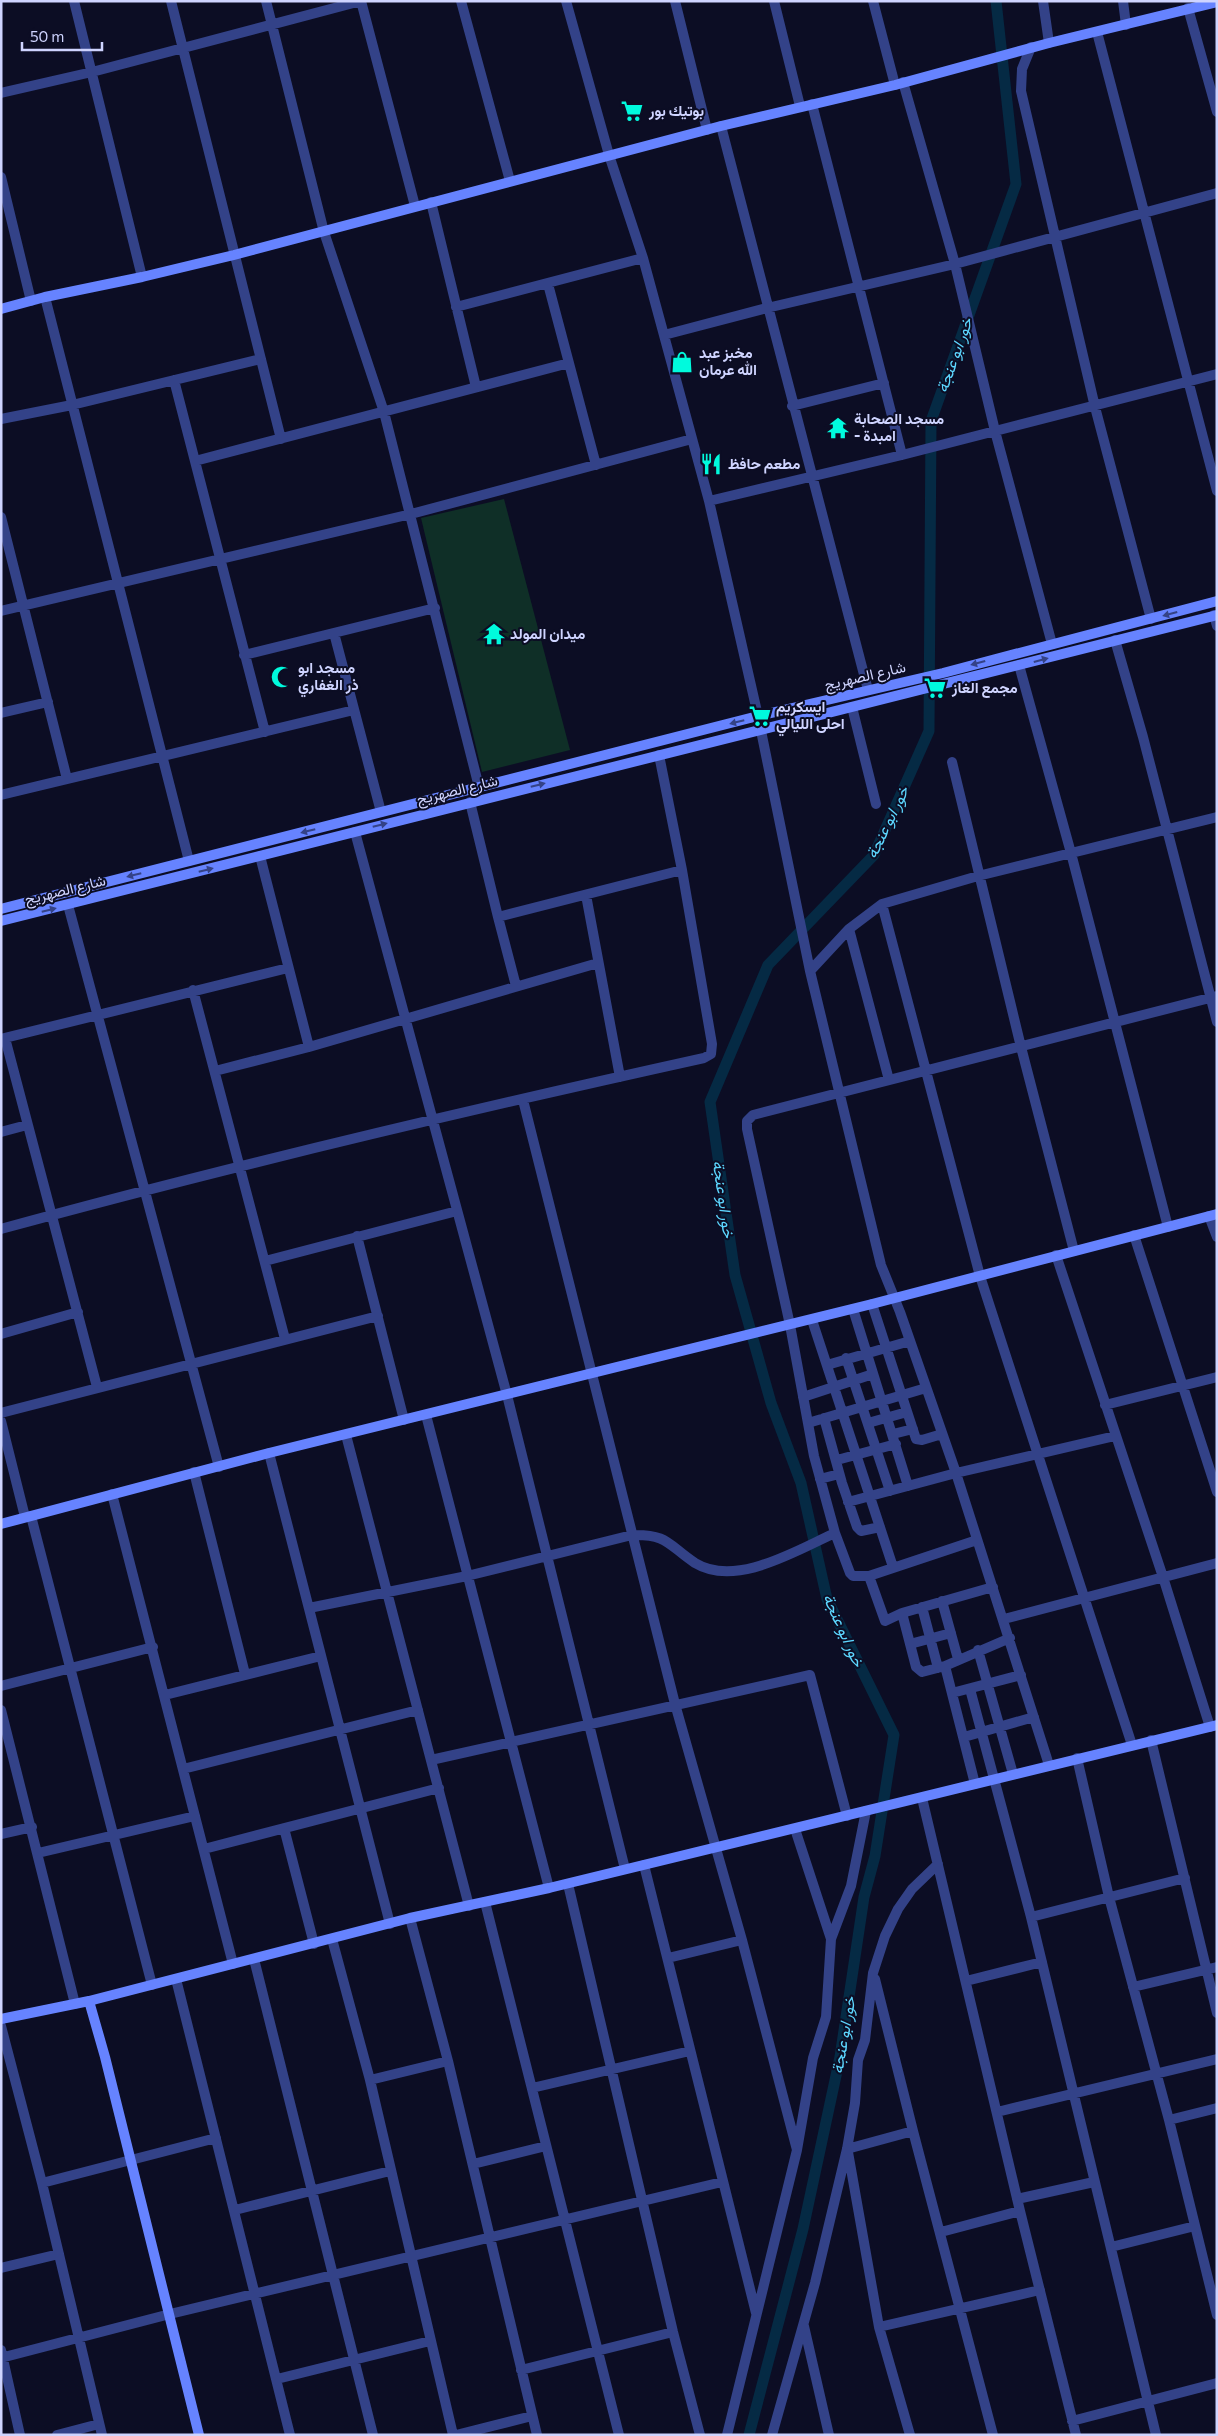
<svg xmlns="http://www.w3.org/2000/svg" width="1218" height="2436" font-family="Commissioner,Vazirmatn,sans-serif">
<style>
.green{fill:#0f2f27}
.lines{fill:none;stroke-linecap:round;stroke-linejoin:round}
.canal{stroke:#052a44;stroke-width:11}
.street{stroke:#334288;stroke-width:10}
.secondary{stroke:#6683ff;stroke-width:10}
.oneway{fill:#344287}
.labels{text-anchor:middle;stroke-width:4;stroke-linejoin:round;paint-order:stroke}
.poi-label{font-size:15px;font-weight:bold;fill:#cfd4ff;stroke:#0c0d24;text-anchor:start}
.street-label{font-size:15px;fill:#cfd4ff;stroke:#0c0d24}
.water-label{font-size:16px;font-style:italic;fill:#5dd7ff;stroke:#0c0d24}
</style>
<rect width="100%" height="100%" fill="#0c0d24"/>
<path class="green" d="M504,499L570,750L482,772L421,518Z"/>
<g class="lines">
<path class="canal" d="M749,2435L803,2229L840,2057L864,1897L875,1856L894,1735L827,1599L801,1483L771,1403L735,1275L710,1102L768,965L874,855L929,731L931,421L1016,184L996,1"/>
<path class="street" d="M74,1L142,277
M171,1L281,439
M266,1L324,232L384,412L479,787
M361,1L415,206
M461,1L510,181
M566,1L609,155L643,258L709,501L758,716L810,971L881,1265L900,1312L956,1473L1049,1765
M675,1L707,130
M774,1L800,106
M873,1L895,85
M1043,1L1049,43
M1123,1L1126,25
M1188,8L1217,112
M1097,32L1217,491
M1031,47L1022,69L1021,91L1095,407L1151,619
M903,82L955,264L995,431L1052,644
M1,93L92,72L361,1
M812,104L902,455
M721,126L868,690
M1,177L31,301
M431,202L476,387
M548,284L596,465
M45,297L189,861
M456,307L643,258
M664,335L767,308L955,264L1217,193
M174,380L265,732
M792,406L884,383
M1,419L72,405L261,359
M195,461L569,363
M709,501L902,455L1217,374
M1,517L67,779
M1,611L411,514L692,439
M1214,615L1217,626
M334,633L381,812
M1115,640L1143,737L1217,1022
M244,655L435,608
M1019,665L1071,853L1168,1227
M852,707L876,804
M1,713L48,702
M952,762L1021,1047L1074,1251
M1,795L354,710
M470,802L498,917
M355,832L507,1395L625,1869
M260,856L309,1047
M586,895L620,1077
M882,904L980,1276L1132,1745
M68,905L219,1467
M849,929L889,1080
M810,971L849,929L882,904L978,876L1217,817
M516,986L498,917L682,870
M193,990L285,1339
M5,1038L97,1387
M1,1039L288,968
M215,1071L309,1047L598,963
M523,1100L675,1704L742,1940L797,2150
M1,1132L27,1125
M1209,1216L1217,1237
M1,1229C234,1165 468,1110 704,1058L711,1054L712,1044L682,870L659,755
M1134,1235L1217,1492
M357,1236L404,1420
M1056,1255L1163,1577L1210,1727
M265,1261L457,1211
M872,1304L916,1439L922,1440L942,1434
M853,1309L908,1486
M812,1320L893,1567
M1,1334L78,1312
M846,1358L890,1491
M827,1365L910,1341
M803,1397L873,1374
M1105,1405L1217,1377
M1,1413L378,1316
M426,1415L549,1888
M824,1418L842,1483L857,1527L861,1531L880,1527
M1,1421L25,1517
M808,1423L926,1388
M868,1423L907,1412
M893,1434L913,1429
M346,1435L469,1906
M269,1453L390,1924
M837,1460L896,1444
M194,1472L245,1674
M820,1479L839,1474
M112,1494L233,1964
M848,1502L956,1473L1115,1436
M31,1516L152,1985
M977,1540L869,1576H853L850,1573L835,1533L814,1456L790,1325L747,1129V1121L753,1115L1217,996
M869,1576L885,1621L902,1613L993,1587
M942,1601L958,1659
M922,1607L938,1668
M309,1608L467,1576L632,1535C668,1534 668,1545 695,1563C736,1588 797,1550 835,1533
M902,1613L916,1667L922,1672L945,1666L1010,1638
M1004,1619L1217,1563
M910,1644L951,1633
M978,1650L1013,1774
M945,1666L975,1784
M1,1686L153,1647
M970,1689L1031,1917L1156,2435
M952,1693L1021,1675
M165,1695L321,1656
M1,1710L75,2004
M964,1737L1034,1717
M1151,1740L1217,2013
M1077,1758L1109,1897L1169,2120L1217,2315
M431,1760L810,1675L847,1816
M183,1769L418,1710
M922,1798L1020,2211L1076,2435
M284,1828L314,1944
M795,1829L831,1939
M1,1834L32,1827
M204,1849L439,1788
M38,1853L195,1816
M644,1865L756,2313
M568,1884L673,2332L700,2435
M485,1902L619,2435
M1031,1917L1185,1878
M410,1918L448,2061L537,2435
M332,1939L370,2080L453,2435
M668,1958L742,1940
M254,1959L373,2435
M176,1979L290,2435
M875,1979L913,2131L993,2435
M966,1981L1042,1962
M1133,1987L1217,1967
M1,2026L42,2183L102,2435
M370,2080L448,2061
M532,2088L690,2051
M997,2112L1217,2059
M1169,2120L1217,2108
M847,2149L913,2131
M848,2152L879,2327L910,2435
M473,2164L546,2146
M42,2183L216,2138
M1017,2199L1094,2182
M235,2210L390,2171
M941,2232L1020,2211
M1111,2247L1195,2226
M1,2268L59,2254
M804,2326L829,2435
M879,2327L1040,2290
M1,2350L20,2435
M1,2358L170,2314L722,2182
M521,2370L673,2332
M277,2379L430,2341
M1072,2421L1217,2383
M57,2435L99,2424
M456,2435L532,2416
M727,2435L797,2150L813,2058L826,2017L831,1939L851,1886L866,1811
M772,2435L815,2283L847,2149L855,2103L858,2060L865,2040L873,1973L885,1936L898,1909L912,1889L938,1864"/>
<path class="secondary" d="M1,309L45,297L142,277L234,255L721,126L895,85L1049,43L1217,2
M1,909L758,716L943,673L1217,601
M1,921L1217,615
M1,1524L269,1453L872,1304L1217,1214
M89,2001L410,1918L549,1888L1217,1725
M1,2019L89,2001L105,2057L199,2435"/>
</g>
<defs><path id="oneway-solid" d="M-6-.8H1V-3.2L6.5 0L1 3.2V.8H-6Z" transform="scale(1.25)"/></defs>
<g class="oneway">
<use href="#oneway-solid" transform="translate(1170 614) rotate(165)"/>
<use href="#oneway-solid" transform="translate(1041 660) rotate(-15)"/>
<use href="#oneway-solid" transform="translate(978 663) rotate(165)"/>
<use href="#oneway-solid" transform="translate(737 722) rotate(166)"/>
<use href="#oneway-solid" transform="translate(538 785) rotate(-14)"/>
<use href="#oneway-solid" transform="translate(380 825) rotate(-14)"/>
<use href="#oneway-solid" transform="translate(308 831) rotate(166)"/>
<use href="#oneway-solid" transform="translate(206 870) rotate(-14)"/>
<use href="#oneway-solid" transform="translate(134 875) rotate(166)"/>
<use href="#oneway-solid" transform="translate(49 910) rotate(-14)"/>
</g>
<defs>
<g id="supermarket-bare" transform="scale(1.725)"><path d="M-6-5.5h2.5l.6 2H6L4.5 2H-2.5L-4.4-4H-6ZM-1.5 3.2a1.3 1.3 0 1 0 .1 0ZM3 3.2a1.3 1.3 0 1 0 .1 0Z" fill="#00fadd" stroke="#0c0d24" stroke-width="2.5" paint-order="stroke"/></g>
<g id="shop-bare" transform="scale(1.725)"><path d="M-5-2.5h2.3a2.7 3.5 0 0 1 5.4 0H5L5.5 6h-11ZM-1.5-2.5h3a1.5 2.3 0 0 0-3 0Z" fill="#00fadd" stroke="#0c0d24" stroke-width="2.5" paint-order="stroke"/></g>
<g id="temple-bare" transform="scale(1.725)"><path d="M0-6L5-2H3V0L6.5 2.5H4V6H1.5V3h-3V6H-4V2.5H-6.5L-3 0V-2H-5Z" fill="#00fadd" stroke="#0c0d24" stroke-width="2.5" paint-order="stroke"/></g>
<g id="restaurant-bare" transform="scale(1.725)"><path d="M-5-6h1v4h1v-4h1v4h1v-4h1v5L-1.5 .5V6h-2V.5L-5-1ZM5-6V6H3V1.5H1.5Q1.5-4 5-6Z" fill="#00fadd" stroke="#0c0d24" stroke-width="2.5" paint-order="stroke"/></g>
<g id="mosque-bare" transform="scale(1.725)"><path d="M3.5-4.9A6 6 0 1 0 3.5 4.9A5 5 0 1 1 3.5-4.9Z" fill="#00fadd" stroke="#0c0d24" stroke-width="2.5" paint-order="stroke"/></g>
</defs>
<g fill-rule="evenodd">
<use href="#supermarket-bare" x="632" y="111"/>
<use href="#shop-bare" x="682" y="362"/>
<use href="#temple-bare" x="838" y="428"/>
<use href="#restaurant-bare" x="711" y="464"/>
<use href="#temple-bare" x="494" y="634"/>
<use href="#mosque-bare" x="282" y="677"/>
<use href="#supermarket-bare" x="935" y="688"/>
<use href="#supermarket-bare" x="760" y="716"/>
</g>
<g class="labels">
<g class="poi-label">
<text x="649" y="116">بوتيك بور</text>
<text x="699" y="358">مخبز عبد<tspan x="699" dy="17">الله عرمان</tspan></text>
<text x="854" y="424">مسجد الصحابة<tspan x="854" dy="17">- امبدة</tspan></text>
<text x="728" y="469">مطعم حافظ</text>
<text x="510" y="639">ميدان المولد</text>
<text x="298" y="673">مسجد ابو<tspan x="298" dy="17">ذر الغفاري</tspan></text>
<text x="952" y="693">مجمع الغاز</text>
<text x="776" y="712">ايسكريم<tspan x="776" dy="17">احلى الليالي</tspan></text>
</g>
<g class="street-label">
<text transform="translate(865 676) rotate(-13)" y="5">شارع الصهريج</text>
<text transform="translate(457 790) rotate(-14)" y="5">شارع الصهريج</text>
<text transform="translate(65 890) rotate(-14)" y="5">شارع الصهريج</text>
</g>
<g class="water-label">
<text transform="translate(954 355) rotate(-70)" y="6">خور ابو عنجة</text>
<text transform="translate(887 822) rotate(-64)" y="6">خور ابو عنجة</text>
<text transform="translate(724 1199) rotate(82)" y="6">خور ابو عنجة</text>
<text transform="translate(844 1630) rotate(66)" y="6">خور ابو عنجة</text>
<text transform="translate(843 2035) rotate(-80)" y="6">خور ابو عنجة</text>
</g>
</g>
<rect width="1218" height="2436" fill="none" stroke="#cfd4ff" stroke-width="5"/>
<path d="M22 42v8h80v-8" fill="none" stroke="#cfd4ff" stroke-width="2.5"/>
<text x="30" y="42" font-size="15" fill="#cfd4ff" stroke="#0c0d24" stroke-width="4" paint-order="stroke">50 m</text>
</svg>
